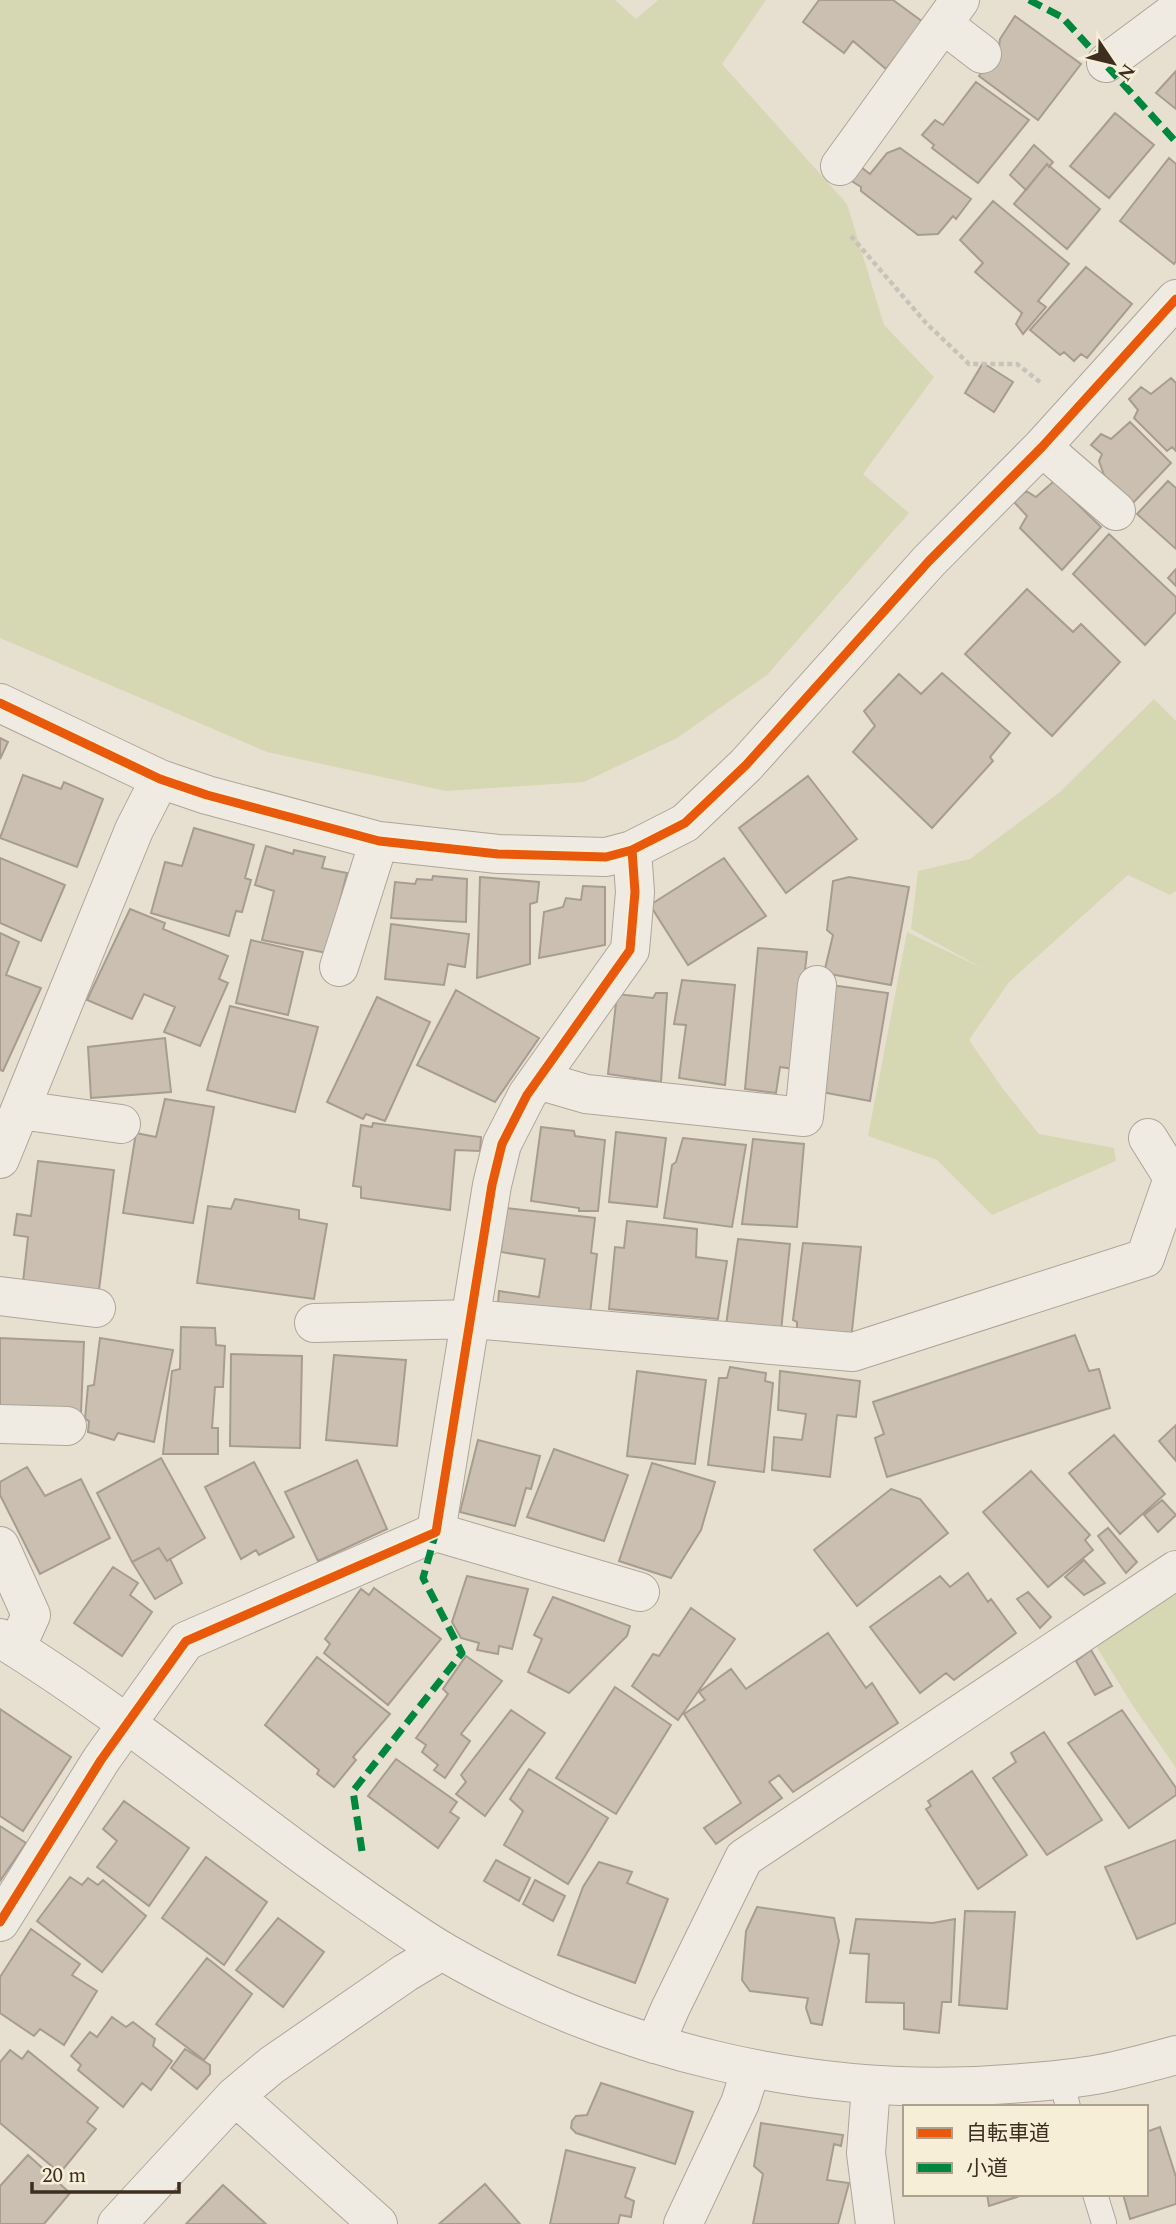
<svg xmlns="http://www.w3.org/2000/svg" width="1176" height="2224" font-family="Spectral,'Noto Sans JP',serif">
<style>
.green{fill:#d6d7b3}
.building{fill:#cbbfb2;stroke:#a89c90;stroke-width:2}
.lines{fill:none;stroke-linecap:round;stroke-linejoin:round}
.service-casing{stroke:#ada599;stroke-width:26}
.minor-casing{stroke:#ada599;stroke-width:40}
.tertiary-casing{stroke:#ada599;stroke-width:40}
.path{stroke:#c8c2b9;stroke-width:4.5;stroke-dasharray:5 3.5;stroke-linecap:butt}
.service{stroke:#efebe3;stroke-width:24}
.minor{stroke:#efebe3;stroke-width:38}
.tertiary{stroke:#efebe3;stroke-width:38}
.quiet{stroke:#00873e;stroke-width:7;stroke-dasharray:14 7;stroke-linecap:butt}
.cycleway-casing{stroke:#f7eed8;stroke-width:13}
.cycleway{stroke:#e8590c;stroke-width:9}
</style>
<rect width="100%" height="100%" fill="#e7e0d1"/>
<path class="green" d="M0,0H615L636,19L658,0H766L722,64L847,204L884,325L934,377L863,474L909,513L767,675L677,738L584,782L446,791L267,752L0,638Z
M1154,699L1176,721V891L1170,895L1128,875L1009,982L969,1040L1003,1089L1039,1134L1114,1148L1116,1161L992,1215L937,1160L868,1136L907,932L984,969L911,929L918,871L970,859L1060,792Z
M1176,1594V1768L1133,1706L1096,1646Z"/>
<path class="building" d="M819,0H893L923,22L886,69L853,41L844,53L803,22Z
M1015,16L1081,64L1038,120L979,76L999,47L1000,39Z
M1176,71V109L1156,93Z
M976,82L1029,120L978,183L932,148L934,145L922,135L935,120L943,125Z
M1115,113L1154,145L1109,198L1070,166Z
M1034,145L1053,162L1049,167L1047,164L1026,190L1010,175Z
M900,148L971,199L956,219L953,216L938,234L918,235L861,191V187L842,175L853,161L870,174L887,153Z
M1169,158L1176,164V261L1174,264L1120,221Z
M1047,164L1100,209L1067,249L1014,204Z
M993,201L1069,264L1038,301L1046,307L1023,334L1016,324L1022,313L975,272L983,263L960,240Z
M1086,267L1132,304L1087,358L1081,354L1074,361L1064,352L1060,355L1030,330Z
M983,363L1013,382L994,412L965,393Z
M1171,378L1176,383V451L1172,447L1167,451L1134,418L1138,410L1129,399L1141,387L1151,394Z
M1130,422L1171,463L1132,504L1104,475L1099,461L1102,454L1091,445L1101,434L1111,439Z
M1054,481L1101,527L1062,570L1020,528L1027,516L1014,502L1026,491L1036,497Z
M1168,481L1176,488V549L1137,514Z
M1109,534L1176,597V612L1145,645L1073,574Z
M1176,569V586L1168,578Z
M1027,589L1073,632L1081,624L1120,662L1052,736L965,654Z
M942,673L1010,733L990,757L993,761L932,828L853,752L875,726L864,711L899,674L921,694Z
M0,738L8,742L0,759Z
M23,775L61,789L64,782L103,799L77,867L0,838Z
M808,776L857,839L786,893L739,828Z
M194,828L254,845L245,878L251,880L242,912L236,911L229,936L151,913L165,862L182,866Z
M266,846L293,854L294,850L325,857L322,868L347,873L327,953L262,940L274,891L255,885Z
M0,858L65,885L41,941L0,923Z
M724,858L766,916L688,965L650,905Z
M433,876L467,879L466,922L391,918L395,882L415,884L417,879L432,880Z
M480,877L539,882L537,902L530,904V964L477,978Z
M849,877L909,887L891,985L824,973L833,935L827,930L833,881Z
M583,886L605,887V945L539,958L544,912L563,907L566,898L581,900Z
M130,909L165,923L163,929L228,956L219,979L228,983L200,1046L164,1032L175,1007L144,994L132,1019L87,1000Z
M391,924L469,934L465,967L448,964L444,985L385,979Z
M0,933L19,942L6,975L41,988L3,1071L0,1070Z
M251,940L303,952L288,1015L236,1003Z
M758,948L807,952L794,1069L780,1067L776,1093L745,1089Z
M682,980L735,985L725,1085L679,1078L686,1025L674,1024Z
M831,985L888,993L870,1101L816,1091Z
M456,990L539,1038L495,1102L417,1065Z
M656,993H667L661,1082L608,1074L617,994L653,998Z
M377,997L430,1022L385,1121L366,1114L363,1119L327,1102Z
M230,1006L318,1027L295,1112L207,1090Z
M165,1038L171,1092L91,1098L88,1047Z
M165,1099L214,1107L193,1223L123,1213L136,1133L156,1137Z
M373,1123L481,1137L480,1151L455,1150L450,1210L361,1198V1187L353,1186L361,1125L372,1127Z
M541,1127L574,1131L575,1136L605,1140L598,1211H579V1208L531,1201Z
M616,1132L666,1138L657,1207L609,1202Z
M683,1138L746,1145L732,1227L664,1218L672,1165L676,1162Z
M753,1139L804,1144L797,1227L742,1224Z
M38,1161L114,1170L99,1290L23,1282L28,1237L14,1235L17,1214L31,1216Z
M235,1199L299,1210V1219L327,1224L314,1299L197,1283L208,1206L231,1209Z
M506,1208L595,1218L591,1253L597,1254L590,1314L498,1304L499,1291L539,1297L545,1259L501,1252Z
M627,1221L697,1229L696,1257L727,1261L718,1319L609,1309L615,1247L624,1248Z
M738,1239L790,1244L781,1331L726,1325Z
M803,1243L861,1247L851,1340L797,1333V1322L793,1320Z
M181,1327L215,1328L216,1345L225,1346L223,1387H215L212,1428H218V1454H163L172,1371L180,1369Z
M1075,1335L1089,1371L1099,1369L1110,1408L887,1477L875,1438L884,1434L873,1402Z
M0,1338L84,1342L81,1413L0,1408Z
M100,1338L173,1350L154,1442L118,1433L114,1440L88,1432L89,1421L85,1419L88,1386L94,1385Z
M231,1354L302,1356L300,1448L230,1446Z
M334,1355L406,1360L397,1446L326,1440Z
M730,1367L766,1373L765,1381L773,1383L764,1472L708,1465L719,1378H727Z
M637,1371L706,1380L695,1464L627,1456Z
M780,1371L860,1381L856,1417L837,1415L830,1477L772,1470L774,1437L802,1440L806,1414L778,1410Z
M1176,1425V1461L1159,1441Z
M1114,1435L1165,1494L1120,1534L1069,1473Z
M478,1440L540,1456L531,1489L526,1488L515,1526L460,1512Z
M554,1449L628,1475L604,1541L527,1517Z
M161,1458L205,1538L167,1561L159,1548L132,1562L97,1493Z
M357,1460L387,1529L318,1561L285,1492Z
M254,1462L294,1537L259,1555L256,1550L241,1559L205,1487Z
M652,1463L715,1482L701,1530L671,1578L619,1561Z
M27,1467L45,1496L81,1479L110,1538L40,1574L0,1495V1482Z
M1031,1471L1090,1535L1085,1540L1093,1550L1048,1587L983,1512Z
M891,1489L920,1499L948,1533L857,1606L814,1550Z
M1162,1500L1176,1515L1158,1532L1144,1515Z
M1108,1528L1137,1562L1126,1573L1098,1536Z
M159,1548L167,1561L170,1559L182,1583L155,1599L132,1562Z
M1084,1560L1105,1583L1084,1595L1065,1577Z
M113,1567L138,1583L130,1595L152,1612L122,1656L74,1623Z
M968,1573L988,1602L991,1599L1016,1633L954,1680L946,1673L920,1693L870,1627L940,1576L950,1587Z
M467,1576L528,1589L512,1649L499,1646L498,1654L477,1650L479,1643L461,1638L452,1622Z
M374,1588L441,1639L388,1705L324,1653L330,1644L325,1639L361,1589L369,1595Z
M1028,1592L1051,1617L1040,1628L1017,1599Z
M553,1597L630,1626L627,1636L569,1693L528,1672L542,1639L534,1635Z
M691,1608L735,1639L678,1720L632,1686L653,1654L659,1656Z
M828,1633L866,1688L872,1683L898,1723L793,1792L779,1775L769,1782L782,1798L716,1844L704,1828L741,1803L684,1714L705,1700L699,1692L731,1669L746,1689Z
M1091,1650L1112,1686L1095,1695L1076,1661Z
M466,1656L502,1681L461,1734L470,1741L445,1778L434,1770L438,1765L422,1752L426,1745L416,1738L448,1694L443,1689Z
M317,1657L390,1714L353,1757L356,1760L334,1787L317,1774L319,1770L265,1725Z
M615,1687L671,1725L616,1814L556,1778Z
M0,1709L71,1757L23,1831L0,1816Z
M511,1710L545,1733L485,1816L456,1794L466,1782L461,1775Z
M1122,1710L1176,1788V1795L1129,1828L1068,1743Z
M1044,1732L1102,1820L1047,1855L993,1778L1016,1762L1011,1753Z
M396,1759L457,1802L450,1812L459,1818L438,1848L368,1796Z
M529,1769L608,1818L568,1884L504,1845L523,1811L510,1799Z
M972,1771L1027,1855L978,1889L926,1809L931,1806L928,1801Z
M124,1801L189,1848L149,1906L97,1867L117,1841L103,1829Z
M0,1826L26,1843L0,1881Z
M1176,1840V1923L1137,1939L1105,1867Z
M206,1857L267,1902L224,1965L162,1918Z
M496,1860L530,1878L519,1901L484,1881Z
M599,1862L632,1872L627,1883L668,1899L635,1983L558,1955L583,1887Z
M70,1877L82,1885L88,1878L98,1885L103,1880L146,1916L102,1972L37,1921Z
M535,1880L565,1896L553,1921L523,1904Z
M757,1907L834,1918L839,1941L822,2025L811,2023L806,2008L808,1998L750,1991L742,1980L746,1931Z
M965,1911L1015,1912L1007,2009L959,2005Z
M278,1918L324,1952L283,2007L236,1970Z
M856,1919L933,1923L955,1919L951,2002H942L939,2033L904,2029V2003L866,2002L869,1954L850,1953Z
M31,1929L80,1964L72,1975L97,1991L64,2045L40,2029L34,2036L0,2013V1977Z
M207,1958L252,1994L204,2060L156,2024Z
M112,2017L126,2027L133,2022L155,2039L153,2046L172,2061L151,2090L142,2083L123,2107L78,2070L81,2065L71,2056L90,2032L97,2037Z
M185,2049L210,2065V2074L197,2089L171,2068Z
M10,2050L22,2059L28,2051L98,2108L87,2122L96,2129L60,2173L0,2123V2062Z
M601,2083L693,2112L675,2164L576,2133L571,2128L572,2121L576,2116L587,2115Z
M761,2123L843,2135L841,2146L834,2144L827,2180L849,2183L838,2224H753L763,2174L754,2166Z
M1160,2127L1176,2177V2204L1130,2219L1123,2194H1146V2132Z
M566,2150L635,2168L625,2197L634,2201L631,2217L620,2215L618,2224H550Z
M28,2155L70,2193L44,2224H0V2186Z
M485,2184L520,2224H439Z
M223,2185L266,2224H186Z
M987,2194H1026L989,2206Z"/>
<g class="lines">
<g class="service-casing">
<path id="service" d="M1061,2079L1068,2107
M1095,2194L1104,2223"/>
</g>
<g class="minor-casing">
<path id="minor" d="M943,24L982,54
M1106,63L1176,11
M840,166L960,0
M1042,447L1116,511
M0,703L160,779L207,795L379,841L498,854L606,857L632,850L685,823L746,765L929,561L1042,447L1176,299
M339,967L379,841
M538,1080L586,1094L804,1117L817,985
M20,1110L121,1124
M0,1159L134,830L160,779
M0,1296L96,1308
M314,1323L472,1319L853,1352L1145,1258L1173,1178L1148,1138
M0,1424L67,1426
M436,1532L640,1592
M0,1546L31,1615L16,1648
M0,1922L101,1760L186,1641L436,1532L492,1185L502,1144L527,1095L630,950L635,892L632,850
M655,2044L670,2009L744,1858L1176,1570
M871,2086L866,2153L875,2224
M235,2096L378,2224
M117,2224L235,2096L272,2065L405,1973L442,1951
M683,2224L740,2103L751,2069"/>
</g>
<g class="tertiary-casing">
<path id="tertiary" d="M0,1638C110,1706 210,1787 314,1863C356,1893 399,1925 444,1952C618,2053 821,2101 1022,2083C1048,2081 1074,2079 1100,2074C1125,2069 1151,2062 1176,2055"/>
</g>
<path class="path" d="M851,236L926,323L969,364H1017L1040,382"/>
<use href="#service" class="service"/>
<use href="#minor" class="minor"/>
<use href="#tertiary" class="tertiary"/>
<path class="quiet" d="M1029,0L1062,17L1176,142
M362,1851L353,1791L462,1653L423,1578L436,1532"/>
<g class="cycleway-casing">
<path id="cycleway" d="M0,703L160,779L207,795L379,841L498,854L606,857L632,850L685,823L746,765L929,561L1042,447L1176,299
M0,1922L101,1760L186,1641L436,1532L492,1185L502,1144L527,1095L630,950L635,892L632,850"/>
</g>
<use href="#cycleway" class="cycleway"/>
</g>
<rect x="903" y="2105" width="245" height="91" fill="#f7eed8" stroke="#ada18e" stroke-width="2"/>
<rect x="917" y="2128" width="35" height="10" fill="#e8590c" stroke="#ada18e" stroke-width="2"/>
<text x="966" y="2140" font-size="21" fill="#3d2e20">自転車道</text>
<rect x="917" y="2163" width="35" height="10" fill="#00873e" stroke="#ada18e" stroke-width="2"/>
<text x="966" y="2175" font-size="21" fill="#3d2e20">小道</text>
<g transform="translate(1113 63) rotate(125)" stroke="#f7eed8" stroke-width="5" paint-order="stroke">
<path d="M0-5L12 26L0 18L-12 26Z" fill="#3d2e20"/>
<text y="-10" font-size="19" font-weight="bold" text-anchor="middle" fill="#3d2e20">N</text>
</g>
<path d="M32 2182v10h147v-10" fill="none" stroke="#3d2e20" stroke-width="3.5"/>
<text x="42" y="2182" font-size="21" fill="#3d2e20" stroke="#f7eed8" stroke-width="5" paint-order="stroke">20 m</text>
</svg>
